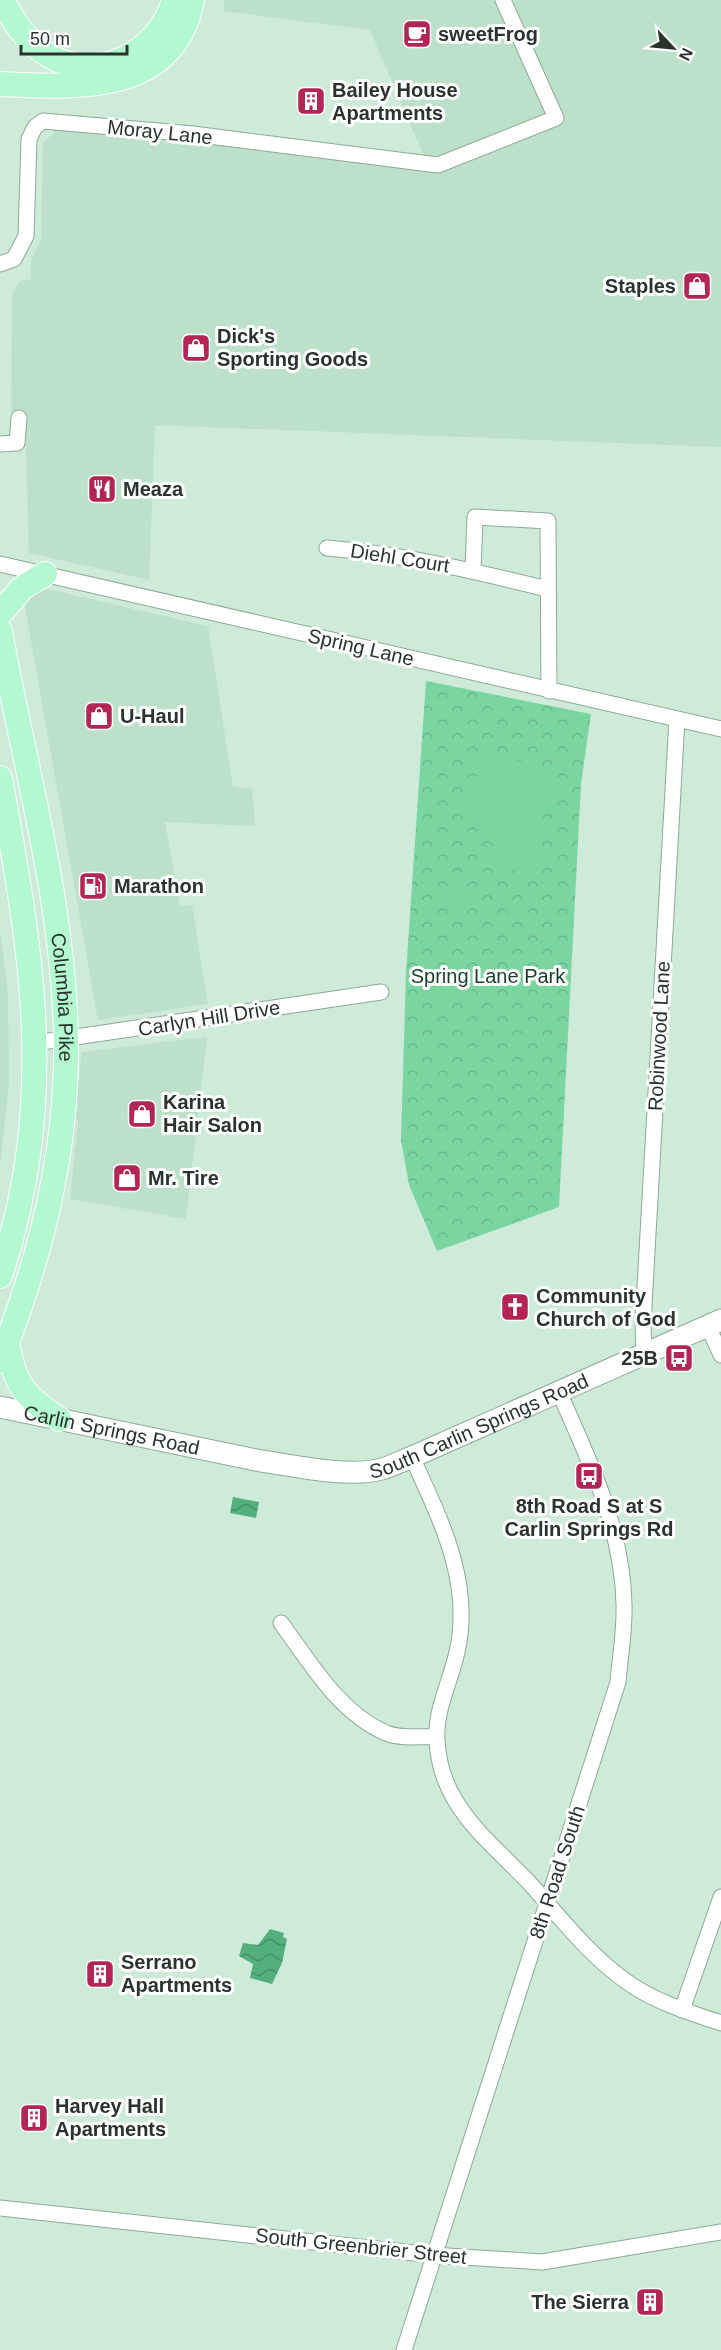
<svg xmlns="http://www.w3.org/2000/svg" width="721" height="2350" font-family="Helvetica,sans-serif">
<style>
.built{fill:#bde0ca}
.park{fill:url(#park-crowns)}
.pitch{fill:#7bd5a1}
.water{fill:url(#water-waves)}
.lines{fill:none;stroke-linecap:round;stroke-linejoin:round}
.street-casing{stroke:#8ea997;stroke-width:17}
.secondary-casing{stroke:#8ea997;stroke-width:23}
.primary-casing{stroke:#fff;stroke-width:26}
.street{stroke:#fff;stroke-width:15}
.secondary{stroke:#fff;stroke-width:21}
.primary{stroke:#b3f8d1;stroke-width:24}
.labels{text-anchor:middle;stroke-width:6;stroke-linejoin:round;paint-order:stroke}
.poi-label{font-size:20px;font-weight:bold;fill:#29342d;stroke:#fff;text-anchor:start}
.street-label{font-size:20px;fill:#29342d;stroke:#fff}
.park-label{font-size:20px;fill:#163e28;stroke:#fff}
</style>
<defs>
<pattern id="park-crowns" width="20" height="18" patternUnits="userSpaceOnUse" patternTransform="scale(1.5)"><rect width="20" height="18" fill="#7bd5a1"/><path d="M2 6a3 3 0 1 1 6 0M12 15a3 3 0 1 1 6 0" fill="none" stroke="#6ab78b"/></pattern>
<pattern id="water-waves" width="16" height="10" patternUnits="userSpaceOnUse" patternTransform="scale(1.5)"><rect width="16" height="10" fill="#53b07d"/><path d="M0 5q4-4 8 0t8 0" fill="none" stroke="#459067"/></pattern>
</defs>
<rect width="100%" height="100%" fill="#ceead8"/>
<path class="built" d="M225,0H721V447L155,425L149,580L29,553L25,420L11,419L12,295L20,281L31,279V261L41,240L43,143L54,133L56,123L430,170L370,30L223,11Z
M47,589L208,626L233,787L252,788L255,826L165,822L180,906L192,905L208,1004L98,1020L24,601L33,591Z
M0,930L8,994L9,1084L0,1166Z
M207,1037L186,1219L70,1199L78,1120L74,1119L82,1052Z"/>
<path class="park" d="M426,681L591,714L581,784L559,1207L437,1251L409,1185L401,1140L406,973Z"/>
<path class="pitch" d="M489,748L560,779L531,845L542,850L530,875L492,859L503,833L460,814Z
M451,881L475,891L465,913L442,902Z
M464,962L473,995L440,1006L430,973Z"/>
<path class="water" d="M233,1497L259,1502L256,1518L230,1513Z
M270,1929L284,1933L283,1937L287,1939L282,1963L272,1984L250,1978L253,1964L239,1956L243,1943L258,1945Z"/>
<g class="lines">
<g class="street-casing">
<path id="street" d="M0,264L14,259L26,236L29,139L35,127L43,121L193,134L438,165L556,118L503,0
M0,444L17,443L19,418
M327,548C402,554 474,571 547,589
M0,564L721,729
M473,570L475,517L548,521L549,691
M35,1043L381,992
M708,1326L721,1355
M644,1354L643,1323L677,719
M412,1457C440,1519 473,1582 457,1652C451,1680 435,1710 437,1740C438,1760 444,1782 455,1800C475,1834 508,1859 534,1888C563,1921 592,1958 630,1984C656,2002 691,2013 721,2023
M281,1623C310,1662 339,1713 386,1733C399,1739 421,1736 436,1737
M682,2010L721,1897
M0,2208L432,2255L542,2262L721,2232
M404,2350L618,1682C620,1657 625,1630 624,1605C623,1529 589,1460 559,1392"/>
</g>
<g class="secondary-casing">
<g id="secondary">
<path id="s1" d="M0,1407L261,1461C296,1466 348,1478 382,1469C392,1466 402,1461 412,1457L721,1320"/>
</g>
</g>
<g class="primary-casing">
<g id="primary">
<path d="M2,0C14,22 28,44 50,56C99,85 160,51 174,0"/>
<path d="M0,84C75,87 174,96 192,0"/>
<path d="M0,614L22,588L45,574"/>
<path id="s2" d="M0,631C24,766 64,901 66,1038C68,1150 41,1257 0,1361"/>
<path d="M0,778C32,954 58,1100 0,1276"/>
<path d="M7,1342C14,1383 24,1397 59,1419"/>
</g>
</g>
<use href="#street" class="street"/>
<use href="#secondary" class="secondary"/>
<use href="#primary" class="primary"/>
</g>
<defs>
<g id="cafe-square" transform="scale(1.5)"><rect x="-9" y="-9" width="18" height="18" rx="4" fill="#b42557" stroke="#fff"/><path d="M-5.5-4.5H6V0H3Q3 3.5 0 3.5H-2.5Q-5.5 3.5-5.5 0ZM3-3.2v2h1.7v-2ZM-6 4.5H4V6H-6Z" fill="#fff"/></g>
<g id="building-square" transform="scale(1.5)"><rect x="-9" y="-9" width="18" height="18" rx="4" fill="#b42557" stroke="#fff"/><path d="M-4-6H4V6H1V3H-1V6H-4ZM-2.5-4.3h1.7v1.8h-1.7ZM.8-4.3h1.7v1.8H.8ZM-2.5-1h1.7V.8h-1.7ZM.8-1h1.7V.8H.8Z" fill="#fff"/></g>
<g id="shop-square" transform="scale(1.5)"><rect x="-9" y="-9" width="18" height="18" rx="4" fill="#b42557" stroke="#fff"/><path d="M-5-2.5h2.3a2.7 3.5 0 0 1 5.4 0H5L5.5 6h-11ZM-1.5-2.5h3a1.5 2.3 0 0 0-3 0Z" fill="#fff"/></g>
<g id="restaurant-square" transform="scale(1.5)"><rect x="-9" y="-9" width="18" height="18" rx="4" fill="#b42557" stroke="#fff"/><path d="M-5-6h1v4h1v-4h1v4h1v-4h1v5L-1.5 .5V6h-2V.5L-5-1ZM5-6V6H3V1.5H1.5Q1.5-4 5-6Z" fill="#fff"/></g>
<g id="fuel-square" transform="scale(1.5)"><rect x="-9" y="-9" width="18" height="18" rx="4" fill="#b42557" stroke="#fff"/><path d="M-5.5-6h7V0h2V4h1.3V-2.5L3-4.5l.8-.8L6-3V5H2.5V1h-1V6h-7ZM-4.2-4.7v3.2H.2V-4.7Z" fill="#fff"/></g>
<g id="church-square" transform="scale(1.5)"><rect x="-9" y="-9" width="18" height="18" rx="4" fill="#b42557" stroke="#fff"/><path d="M-1.2-6h2.4v3.5h3.3v2.4h-3.3V6h-2.4V-.1h-3.3v-2.4h3.3Z" fill="#fff"/></g>
<g id="bus-square" transform="scale(1.5)"><rect x="-9" y="-9" width="18" height="18" rx="4" fill="#b42557" stroke="#fff"/><path d="M-5-6H5V4H4V6H2V4H-2V6H-4V4H-5ZM-3.5-4V0h7V-4ZM-3.5 1.2v1.5H-2V1.2ZM2 1.2v1.5H3.5V1.2Z" fill="#fff"/></g>
</defs>
<g fill-rule="evenodd">
<use href="#cafe-square" x="417" y="34"/>
<use href="#building-square" x="311" y="101"/>
<use href="#shop-square" x="697" y="286"/>
<use href="#shop-square" x="196" y="348"/>
<use href="#restaurant-square" x="102" y="489"/>
<use href="#shop-square" x="99" y="716"/>
<use href="#fuel-square" x="93" y="886"/>
<use href="#shop-square" x="142" y="1114"/>
<use href="#shop-square" x="127" y="1178"/>
<use href="#church-square" x="515" y="1307"/>
<use href="#bus-square" x="679" y="1358"/>
<use href="#bus-square" x="589" y="1476"/>
<use href="#building-square" x="100" y="1974"/>
<use href="#building-square" x="34" y="2118"/>
<use href="#building-square" x="650" y="2302"/>
</g>
<g class="labels">
<g class="poi-label">
<text x="438" y="41">sweetFrog</text>
<text x="332" y="97">Bailey House<tspan x="332" dy="23">Apartments</tspan></text>
<text x="676" y="293" text-anchor="end">Staples</text>
<text x="217" y="343">Dick's<tspan x="217" dy="23">Sporting Goods</tspan></text>
<text x="123" y="496">Meaza</text>
<text x="120" y="723">U-Haul</text>
<text x="114" y="893">Marathon</text>
<text x="163" y="1109">Karina<tspan x="163" dy="23">Hair Salon</tspan></text>
<text x="148" y="1185">Mr. Tire</text>
<text x="536" y="1303">Community<tspan x="536" dy="23">Church of God</tspan></text>
<text x="658" y="1365" text-anchor="end">25B</text>
<text x="589" y="1513" text-anchor="middle">8th Road S at S<tspan x="589" dy="23">Carlin Springs Rd</tspan></text>
<text x="121" y="1969">Serrano<tspan x="121" dy="23">Apartments</tspan></text>
<text x="55" y="2113">Harvey Hall<tspan x="55" dy="23">Apartments</tspan></text>
<text x="629" y="2309" text-anchor="end">The Sierra</text>
</g>
<g class="street-label">
<text transform="translate(160 132) rotate(6)" y="7">Moray Lane</text>
<text transform="translate(400 558) rotate(9)" y="7">Diehl Court</text>
<text transform="translate(361 647) rotate(13)" y="7">Spring Lane</text>
<text dy="7" stroke="none"><textPath href="#s2" startOffset="372">Columbia Pike</textPath></text>
<text transform="translate(209 1018) rotate(-9)" y="7">Carlyn Hill Drive</text>
<text transform="translate(659 1036) rotate(-87)" y="7">Robinwood Lane</text>
<text dy="7" stroke="none"><textPath href="#s1" startOffset="494">South Carlin Springs Road</textPath></text>
<text dy="7" stroke="none"><textPath href="#s1" startOffset="114">Carlin Springs Road</textPath></text>
<text transform="translate(557 1872) rotate(-72)" y="7">8th Road South</text>
<text transform="translate(361 2246) rotate(6)" y="7">South Greenbrier Street</text>
</g>
<g class="park-label">
<text x="488" y="983">Spring Lane Park</text>
</g>
</g>
<g transform="translate(673 48) rotate(116)" stroke="#ffffff" stroke-width="4.5" paint-order="stroke">
<path d="M0-4.5L10 22L0 15L-10 22Z" fill="#29342d"/>
<text y="-9" font-size="16" font-weight="bold" text-anchor="middle" fill="#29342d">N</text>
</g>
<path d="M21 45v9h106v-9" fill="none" stroke="#29342d" stroke-width="3"/>
<text x="30" y="45" font-size="18" fill="#29342d" stroke="#ffffff" stroke-width="4.5" paint-order="stroke">50 m</text>
</svg>
